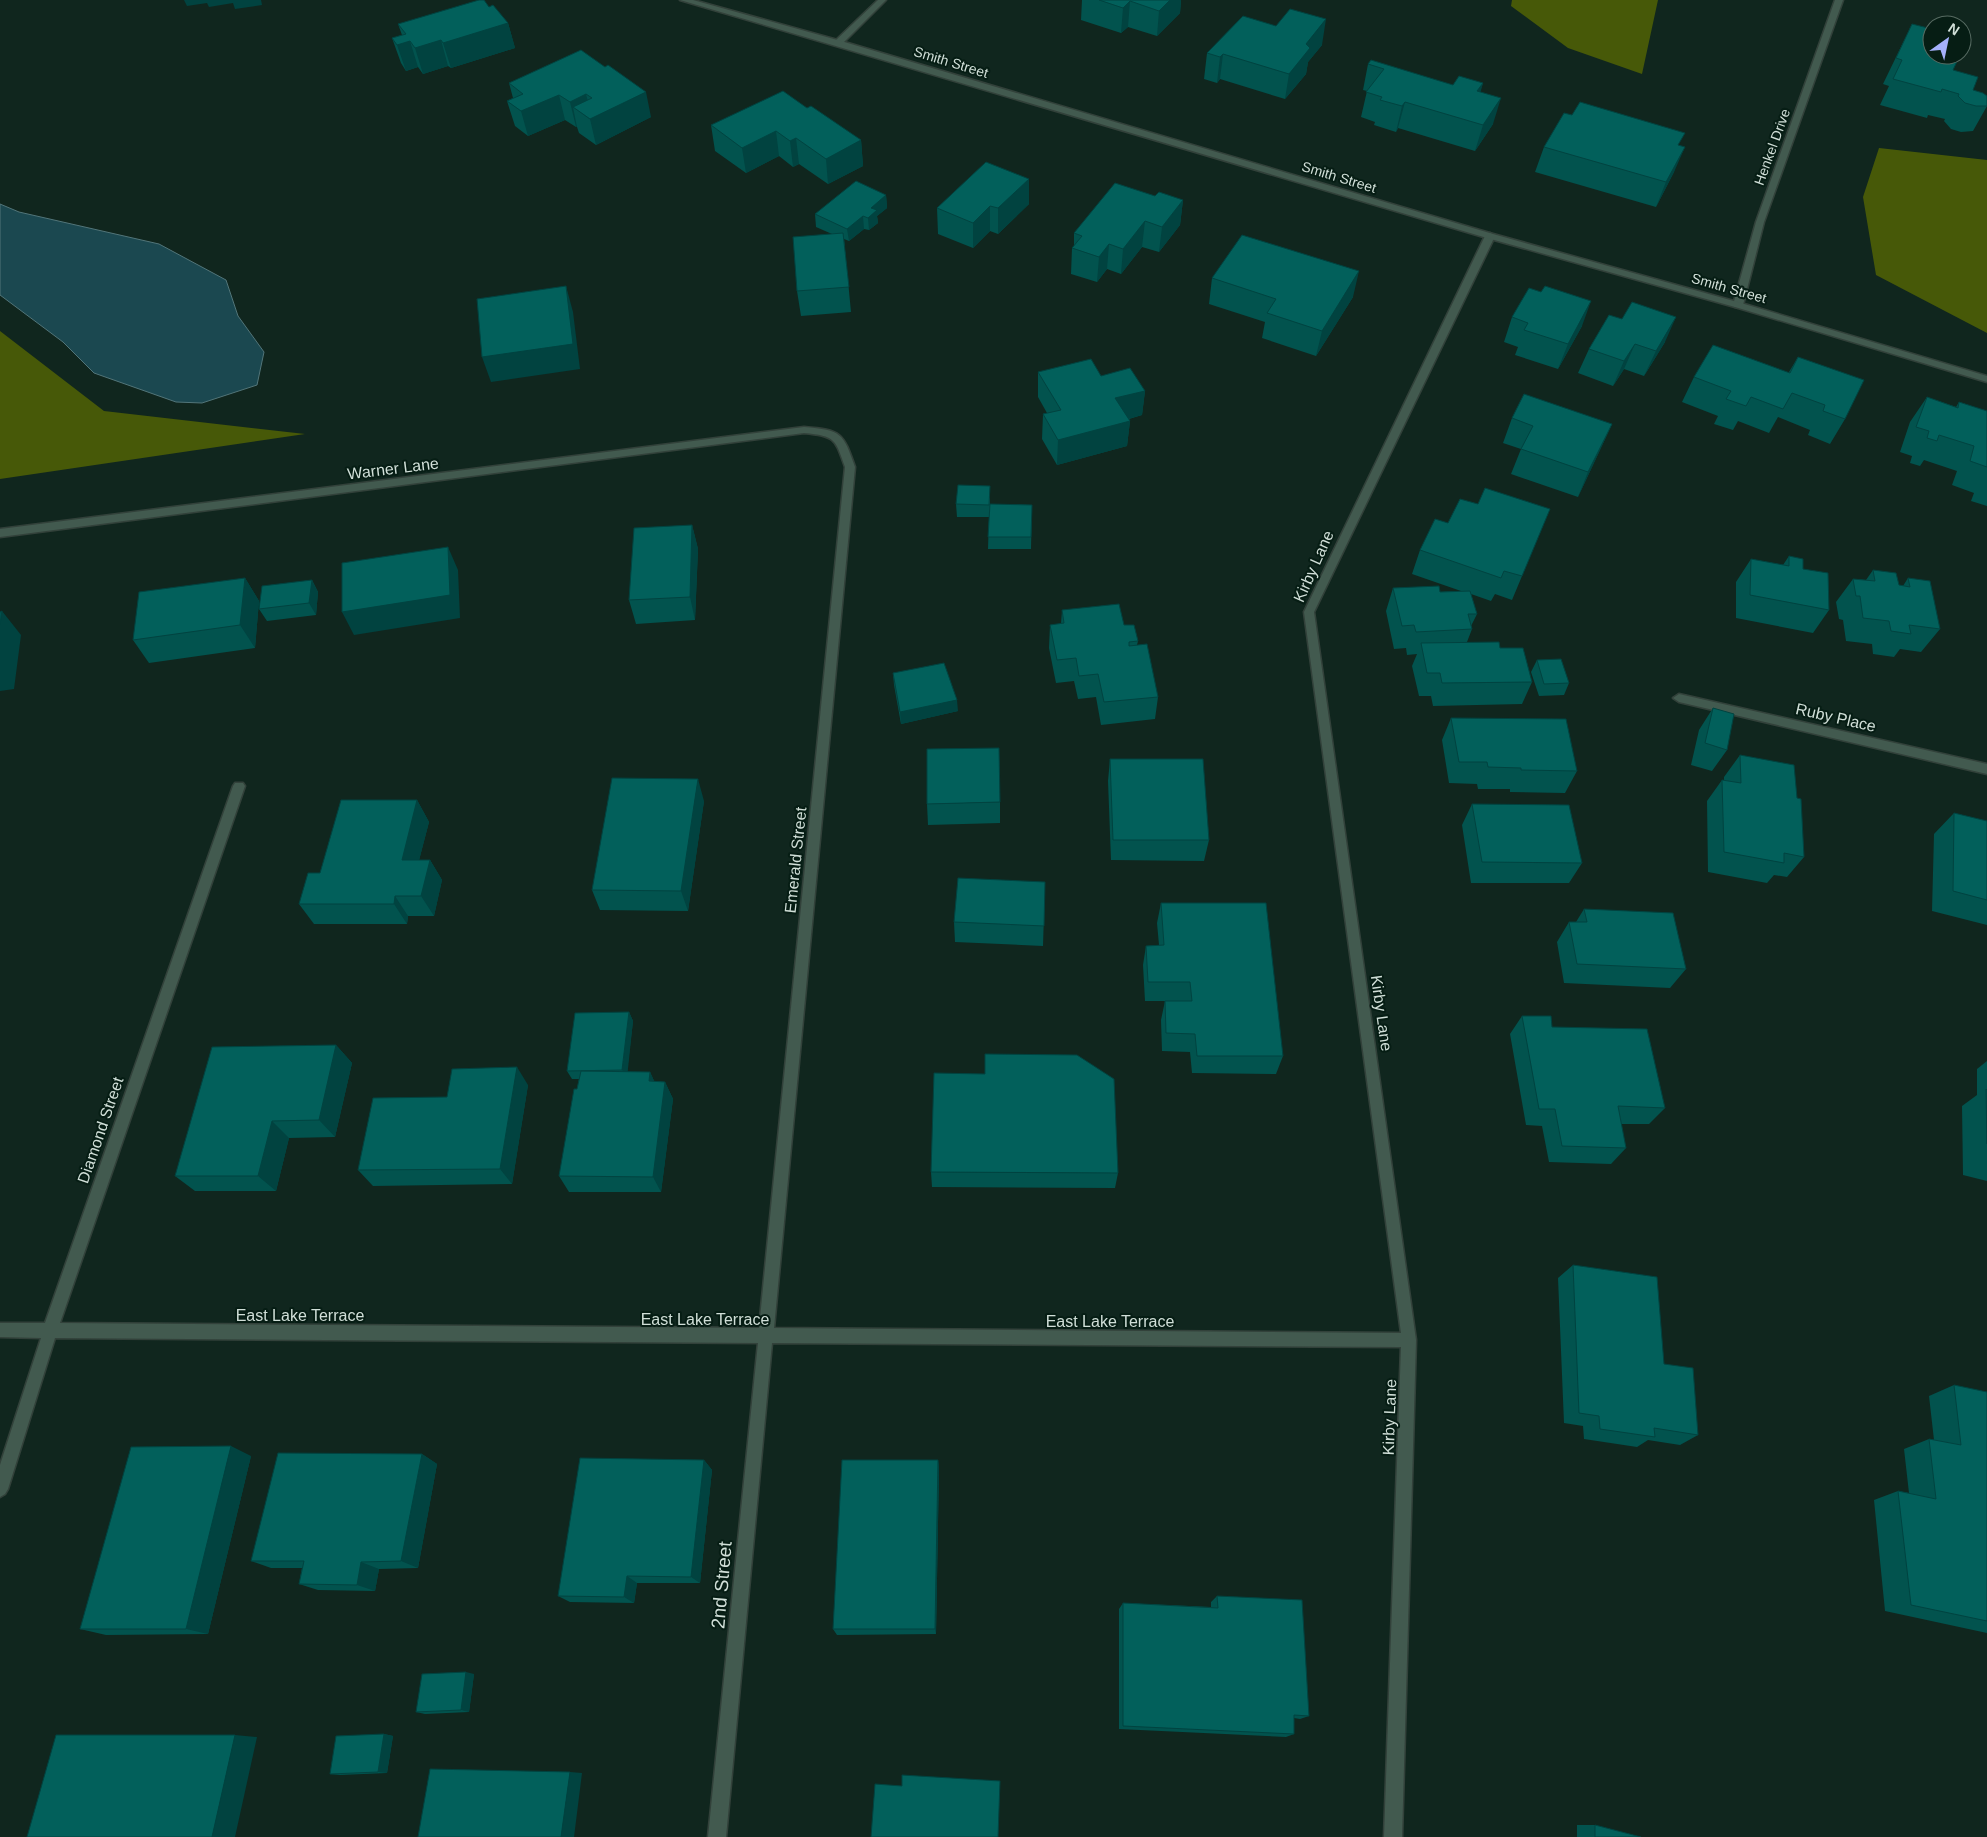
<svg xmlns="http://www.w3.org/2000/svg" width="1987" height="1837" font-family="Arial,sans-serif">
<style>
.forest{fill:#475908}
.water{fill:#1b4850;stroke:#527579}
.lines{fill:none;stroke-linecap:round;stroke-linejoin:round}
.street-casing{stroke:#32413a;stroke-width:3}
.secondary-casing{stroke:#32413a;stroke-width:3}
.street{fill:#425a4f;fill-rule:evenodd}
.secondary{fill:#425a4f;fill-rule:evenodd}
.wall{fill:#02534e}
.shaded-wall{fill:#014340}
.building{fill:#02605b;stroke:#014340}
.labels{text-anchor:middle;stroke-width:4;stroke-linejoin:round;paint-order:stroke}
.far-street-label{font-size:14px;fill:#d1dfd8;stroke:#061d14}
.street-label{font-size:16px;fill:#d1dfd8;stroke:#061d14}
.near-street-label{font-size:19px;fill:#d1dfd8;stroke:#061d14}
</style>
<rect width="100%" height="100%" fill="#10261e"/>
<path class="forest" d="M1512,0H1658L1642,74L1568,48L1511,6Z
M1879,148L1987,160V333L1876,275L1863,197Z
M0,331L104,411L305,434L0,479Z"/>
<path class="water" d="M0,204L19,212L159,244L226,280L238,316L264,352L257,385L202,403L176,402L94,373L63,342L0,295Z"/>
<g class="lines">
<g class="street-casing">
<path id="street" d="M878,0H886L841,45H835V41Z
M1835,0H1843L1764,222L1743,305L1741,307H1735L1733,305L1756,222Z
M1490,233L1495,236L1314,612L1416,1340L1402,1837H1384L1401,1347L772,1343L726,1837H708L758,1343L55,1338L8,1489L5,1494L0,1497V1465L41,1338L0,1337V1323H45L233,786L235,783H243L245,786L60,1323L759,1328L845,467C835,439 836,436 804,433L0,537V529L804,427C842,430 843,433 855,467L774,1328L1401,1333L1304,612L1485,236Z
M1679,694L1987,764V774L1679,702L1673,698Z"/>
</g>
<g class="secondary-casing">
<path id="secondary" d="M680,0H693L841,41L1493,234L1741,303L1987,376V382L1735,307L1487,238Z"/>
</g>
<use href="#street" class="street"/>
<use href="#secondary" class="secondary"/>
</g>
<path class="wall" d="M1082,0H1181L1180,13L1157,36L1128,27L1121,33L1081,20Z
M489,7L508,23L515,48L451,68L448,66L423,74L418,67L406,71L401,63L392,38L402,35L398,24Z
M1912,24L1953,70L1973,90L1987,96V106L1973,131L1961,132L1951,129L1944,121L1945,119L1928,115L1927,118L1880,105L1889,86L1883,84Z
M1322,45L1308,62L1306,74L1285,99L1220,79L1217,83L1204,79L1207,53Z
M581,50L651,117L596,145L579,133L577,127H576L565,120L528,136L515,126L507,101L513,98L509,83Z
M1368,64L1453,85L1483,83L1480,92L1493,124L1475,151L1398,128L1396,132L1374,125L1375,122L1361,117L1367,91L1363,90Z
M807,108L861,140L863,166L828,184L799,164L793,167L779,156L746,173L715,151L711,125Z
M1680,146L1674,172L1656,207L1535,172L1544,147Z
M1029,179V204L998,234L990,231L973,248L938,234L937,208Z
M886,195L887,208L877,216L878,223L869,230L864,229L849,241L844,239L851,312L801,316L797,291L832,234L816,227L815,214Z
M1155,196L1183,200L1180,225L1159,252L1142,247L1121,274L1107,269L1097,282L1071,274L1072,248L1074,247V233Z
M1212,278L1353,297L1316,356L1262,338L1265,322L1209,304Z
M1609,315L1665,342L1644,376L1624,369L1613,386L1578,373L1589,349Z
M1512,317L1582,326L1558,369L1515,355L1518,347L1504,342Z
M1798,357L1845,419L1830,444L1808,435L1810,430L1778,417L1769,433L1738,421L1733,430L1714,424L1718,416L1682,402L1694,377L1789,372Z
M1038,372L1101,376L1145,391L1142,415L1129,419L1130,421L1127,446L1057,465L1042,439L1043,414L1047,413L1038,397Z
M1927,397L1956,407L1959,402L1987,411V506L1971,501L1974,493L1952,485L1957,471L1924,460L1920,466L1910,463L1912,456L1900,452L1910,422Z
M1512,418L1612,424L1578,497L1511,474L1521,449L1503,443Z
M990,498V504L1032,505L1031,549H988L989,517H957L956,504Z
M1478,504L1550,509L1512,600L1495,594L1491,601L1471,594L1477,614L1471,626L1472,629L1467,642L1500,648L1532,682L1522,704L1433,706L1431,696H1419L1412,666L1417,654L1407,655L1406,648L1394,649L1386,611L1393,588L1440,592L1461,591L1412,574L1420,550L1448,523Z
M692,525L698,549L695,620L636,624L629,600Z
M1789,556L1803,569L1829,610L1813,633L1736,618V582L1751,559L1783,565Z
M1873,570L1899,585L1903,586L1908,578L1940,629L1921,652L1900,649L1894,657L1873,654L1872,644L1846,641L1843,620L1839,619L1836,602L1853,579L1866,580Z
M245,578L259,601L255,648L149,663L133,640Z
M312,580L318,592L316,615L267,621L259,609Z
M1062,610L1124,625L1138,641L1137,645L1158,697L1155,719L1101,725L1096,697L1078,699L1074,681L1056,683L1049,648L1050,625L1061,624Z
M1537,660L1569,683L1564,695L1539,696L1531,672Z
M893,673L958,711L901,724L894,685Z
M1713,708L1727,750L1712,771L1691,765L1699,730Z
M1451,718L1577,771L1565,793L1510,792V789H1478L1477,784L1449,783L1442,740Z
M1740,755L1797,798L1804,857L1787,877L1774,875L1767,883L1708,872L1707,801L1722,780H1724V777Z
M1110,759L1209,840L1204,861L1111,860L1108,781Z
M417,800L429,822L419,860H430L442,880L434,916H408L407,924H314L299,904L320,873Z
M704,801L688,911L600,910L592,890Z
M1000,802V823L928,825L927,804Z
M1472,804L1582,863L1569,883H1471L1462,825Z
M1954,813L1987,821V925L1932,911L1934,834Z
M1045,882L1043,946L955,942L954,922Z
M1161,903L1283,1056L1276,1074L1192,1073L1190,1052L1162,1051L1161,1020L1165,1001H1186H1145L1143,965L1146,946L1159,945L1157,923Z
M1584,909L1686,969L1670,988L1564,983L1557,942L1569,922H1576Z
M629,1012L633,1021L627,1072H650L654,1081L665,1082L673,1099L661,1192H569L559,1176L579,1079H572L567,1071Z
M1522,1016L1552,1027L1665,1108L1649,1124H1621L1626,1148L1611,1164L1549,1162L1542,1126L1526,1125L1510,1034Z
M336,1045L352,1063L335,1137L289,1138L276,1191H195L175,1176Z
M1987,1061V1181L1963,1175L1962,1106L1977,1095V1069Z
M528,1085L512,1184L373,1186L358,1170L447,1097Z
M931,1172L1118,1173L1115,1188L932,1187Z
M1573,1265L1664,1364L1698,1435L1680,1445L1648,1440L1637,1447L1584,1439L1583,1426L1564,1423L1558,1278Z
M1954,1385L1987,1392V1633L1885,1611L1874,1500L1898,1491L1909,1493L1904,1449L1929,1439L1934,1440L1929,1396Z
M422,1454L437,1464L418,1568L379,1569L375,1591L318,1590L299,1584L302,1568H271L251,1561Z
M251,1456L208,1634L106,1635L80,1629Z
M704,1460L712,1470L700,1583H637L634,1603L570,1602L558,1596Z
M938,1460L939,1469L936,1634L837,1635L833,1629Z
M1217,1596L1309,1716L1300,1719L1294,1718V1734L1286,1737L1119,1729V1609L1123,1603L1211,1607V1602Z
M474,1674L469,1712L425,1714L416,1712Z
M384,1734L393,1736L387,1773L340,1775L330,1774Z
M1577,1825H1595L1641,1837H1577Z"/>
<path class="shaded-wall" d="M184,0H261L262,5L235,9L233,3L209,7L207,3L187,6Z
M1170,0H1181L1180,13L1157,36L1159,11Z
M1130,1L1128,27L1121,33L1123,8Z
M1326,19L1322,45L1308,62L1306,74L1285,99L1289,74L1306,44Z
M508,23L515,48L451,68L443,43Z
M441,40L448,66L423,74L415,48Z
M410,41L418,67L406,71L397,45Z
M1223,54L1220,79L1217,83L1220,57Z
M1483,83L1476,108L1477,91Z
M646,92L651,117L596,145L590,119L573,107L577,127H576L570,102L586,94L592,118Z
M559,95L565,120L528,136L521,111Z
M1501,98L1493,124L1475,151L1483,125Z
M1405,102L1398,128L1396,132L1402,106Z
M776,131L779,156L746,173L742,148Z
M796,138L799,164L793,167L790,141Z
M861,140L863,166L828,184L826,159Z
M1685,147L1674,172L1656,207L1666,182Z
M1029,179V204L998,234V208Z
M886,195L887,208L877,216L878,223L869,230L868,218L871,208Z
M1183,200L1180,225L1159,252L1162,227Z
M990,206V231L973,248V223Z
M863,216L864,229L849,241L847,229Z
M1145,221L1142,247L1121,274L1123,249Z
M1109,244L1107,269L1097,282L1099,257Z
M1359,271L1353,297L1316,356L1322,331Z
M566,286L573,312L580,369L491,382L482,357Z
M1591,301L1582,326L1558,369L1568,344Z
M1676,317L1665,342L1644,376L1656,351Z
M1635,344L1624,369L1613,386L1624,361Z
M1145,391L1142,415L1113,423L1115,398Z
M1130,421L1127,446L1057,465L1058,440Z
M1612,424L1601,448L1578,497L1588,472Z
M692,525L698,549L695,620L690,597Z
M448,547L458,570L460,618L354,635L342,612Z
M245,578L259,601L255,648L240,625Z
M312,580L318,592L316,615L309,603Z
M2,611L21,635L14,689L0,691V625Z
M957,700L958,711L901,724L900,712Z
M698,779L704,801L688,911L681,891Z
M417,800L429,822L414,880L402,860Z
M430,860L442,880L434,916L421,896Z
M395,896L408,916L407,924L394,904Z
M629,1012L633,1021L627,1078L622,1070Z
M336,1045L352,1063L335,1137L319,1120Z
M517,1067L528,1085L512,1184L500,1169Z
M650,1072L658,1089L649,1081Z
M665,1082L673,1099L661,1192L653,1177Z
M272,1121L289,1138L276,1191L258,1176Z
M231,1446L251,1456L208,1634L186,1629Z
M422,1454L437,1464L418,1568L401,1561Z
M704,1460L712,1470L700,1583L691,1577Z
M938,1460L939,1469L936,1634L935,1629Z
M361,1562L379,1569L375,1591L357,1585Z
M627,1576L637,1583L634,1603L624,1597Z
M466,1672L474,1674L469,1712L461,1710Z
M384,1734L393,1736L387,1773L378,1772Z
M235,1735L257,1737L235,1837H212Z
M570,1772L582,1773L574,1837H561Z"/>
<path class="building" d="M479,0H484L489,7L493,5L508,23L443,43L441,40L415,48L410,41L397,45L392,38L406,34L398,24Z
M1099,0H1170L1159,11L1130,1L1123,8Z
M1290,9L1326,19L1306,44L1310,48L1289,74L1223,54L1220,57L1207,53L1243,16L1276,26Z
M1912,24L1932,29V55H1960L1953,70L1978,77L1973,90L1983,93L1987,96V106H1976L1965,103L1958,96L1959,94L1942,89L1941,92L1893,79L1902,60L1896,58Z
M1962,37L1967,38L1962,50Z
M581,50L605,67L608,65L646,92L590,119L573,107L592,98L586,94L570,102L559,95L521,111L507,101L523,94L509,83Z
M1371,60L1453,85L1459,76L1483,83L1477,91L1501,98L1483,125L1405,102L1402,106L1380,100L1382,97L1366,92L1384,69L1368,64Z
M783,91L807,108L811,106L861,140L826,159L796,138L790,141L776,131L742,148L711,125Z
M1580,102L1685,133L1678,145L1685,147L1666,182L1544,147L1564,113L1572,115Z
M986,162L1029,179L998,208L990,206L973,223L937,208Z
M856,181L886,195L871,208L877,210L868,218L863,216L847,229L815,214Z
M1115,183L1155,196L1159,192L1183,200L1162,227L1145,221L1123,249L1109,244L1099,257L1072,248L1082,236L1074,233Z
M843,233L849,287L797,291L793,237Z
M1242,235L1359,271L1322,331L1267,313L1276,299L1212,278Z
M566,286L573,344L482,357L477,299Z
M1545,286L1591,301L1568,344L1524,330L1528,323L1512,317L1529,288L1541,292Z
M1632,302L1676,317L1656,351L1635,344L1624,361L1589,349L1609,315L1622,319Z
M1713,345L1790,373L1798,357L1864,380L1845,419L1823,411L1825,405L1792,393L1783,409L1751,397L1746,406L1726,399L1731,391L1694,377Z
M1091,359L1101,376L1130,368L1145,391L1115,398L1130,421L1058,440L1043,414L1061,410L1038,372Z
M1524,394L1612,424L1588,472L1521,449L1533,426L1512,418Z
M1927,397L1958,408L1959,402L1987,411V467L1970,461L1974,446L1939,435L1937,441L1927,438L1929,431L1916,427Z
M958,485L990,486L989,505L956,504Z
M1485,488L1550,509L1522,576L1504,571L1501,578L1420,550L1435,519L1448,523L1460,499L1478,504Z
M990,504L1032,505L1031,537H988Z
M692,525L690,597L629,600L634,528Z
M448,547L450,595L342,612V563Z
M1789,556L1803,559V569L1828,573L1829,610L1750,595L1751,559L1789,566Z
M1873,570L1896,573L1899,585L1910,587L1908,578L1930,581L1940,629L1909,625L1911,634L1891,631L1889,621L1863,618L1860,596H1856L1853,579L1875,581Z
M245,578L240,625L133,640L139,592Z
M312,580L309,603L259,609L262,586Z
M1439,586L1440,592L1470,591L1477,614H1468L1472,629L1416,632L1414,625L1402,626L1393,588Z
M1119,604L1124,625H1134L1138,641L1129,642V646L1147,644L1158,697L1104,702L1098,674L1079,676L1076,658L1057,660L1050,625L1064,623L1062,610Z
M2,611L0,625V612Z
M1499,642L1500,648H1523L1532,682L1442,683L1440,673H1427L1421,643Z
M1561,659L1569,683L1544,684L1537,660Z
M944,663L957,700L900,712L893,673Z
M1713,708L1734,714L1727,750L1705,743Z
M1451,718L1566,719L1577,771L1521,770V768L1488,767L1487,762H1459Z
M999,748L1000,802L927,804V749Z
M1740,755L1794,765L1797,798L1801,799L1804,857L1784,853V863L1724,852L1722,780L1741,783Z
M1110,759H1203L1209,840H1113Z
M612,778L698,779L681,891L592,890Z
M341,800H417L402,860H430L421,896H395L394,904H299L308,873H320Z
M1472,804L1569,805L1582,863L1482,862Z
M1954,813L1987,821V900L1953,891Z
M958,878L1045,882L1044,926L954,922Z
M1161,903H1266L1283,1056H1197L1195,1034L1166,1033L1165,1001H1192L1190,982H1148L1146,946L1164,945Z
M1584,909L1673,913L1686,969L1577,964L1569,922H1587Z
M629,1012L622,1070L567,1071L575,1013Z
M1522,1016H1551L1552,1027L1647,1029L1665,1108L1618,1106L1626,1148L1562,1146L1555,1109H1539Z
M336,1045L319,1120L272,1121L258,1176H175L212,1047Z
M985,1054L1077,1055L1114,1079L1118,1173L931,1172L934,1073L985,1074Z
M517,1067L500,1169L358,1170L373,1098L447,1097L452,1069Z
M581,1071L650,1072L649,1081L665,1082L653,1177L559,1176L574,1089H577Z
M1986,1089L1987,1090V1144Z
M1573,1265L1657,1277L1664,1364L1693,1368L1698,1435L1654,1428L1655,1437L1600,1429L1599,1416L1579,1413Z
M1954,1385L1987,1392V1621L1911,1605L1898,1491L1936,1499L1929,1439L1961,1445Z
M231,1446L186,1629H80L131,1447Z
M278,1453L422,1454L401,1561L361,1562L357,1585L299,1584L304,1561H251Z
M580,1458L704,1460L691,1577L627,1576L624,1597L558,1596Z
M842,1460H938L935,1629H833Z
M1217,1596L1302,1600L1309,1716L1294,1715V1734L1123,1726V1603L1218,1608Z
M466,1672L461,1710L416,1712L422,1674Z
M384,1734L378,1772L330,1774L336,1736Z
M56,1735H235L212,1837H27Z
M430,1769L570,1772L561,1837H418Z
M902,1775L1000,1781L998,1837H871L875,1784L902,1786Z
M1595,1825L1641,1837H1595Z"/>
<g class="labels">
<g class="far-street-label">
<text transform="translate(951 62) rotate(17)" y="5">Smith Street</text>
<text transform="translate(1772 147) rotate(-70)" y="5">Henkel Drive</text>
<text transform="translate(1339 177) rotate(17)" y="5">Smith Street</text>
<text transform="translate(1729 288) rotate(16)" y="5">Smith Street</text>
</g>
<g class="street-label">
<text transform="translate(393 468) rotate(-7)" y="6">Warner Lane</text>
<text transform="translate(1313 566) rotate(-66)" y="6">Kirby Lane</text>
<text transform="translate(1836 717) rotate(13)" y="6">Ruby Place</text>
<text transform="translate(795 860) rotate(-84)" y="6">Emerald Street</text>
<text transform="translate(1382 1013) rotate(82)" y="6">Kirby Lane</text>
<text transform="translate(100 1130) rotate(-71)" y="6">Diamond Street</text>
<text x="300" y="1321">East Lake Terrace</text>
<text x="705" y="1325">East Lake Terrace</text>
<text x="1110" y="1327">East Lake Terrace</text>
<text transform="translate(1389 1417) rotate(-88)" y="6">Kirby Lane</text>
</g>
<g class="near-street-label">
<text transform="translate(721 1585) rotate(-85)" y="7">2nd Street</text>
</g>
</g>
<g transform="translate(1947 40) rotate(33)"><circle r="24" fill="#061d14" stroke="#576b62"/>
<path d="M0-4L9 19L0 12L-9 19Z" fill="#a5b1fc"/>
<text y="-8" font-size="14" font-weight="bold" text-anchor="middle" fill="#d1dfd8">N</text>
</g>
</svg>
